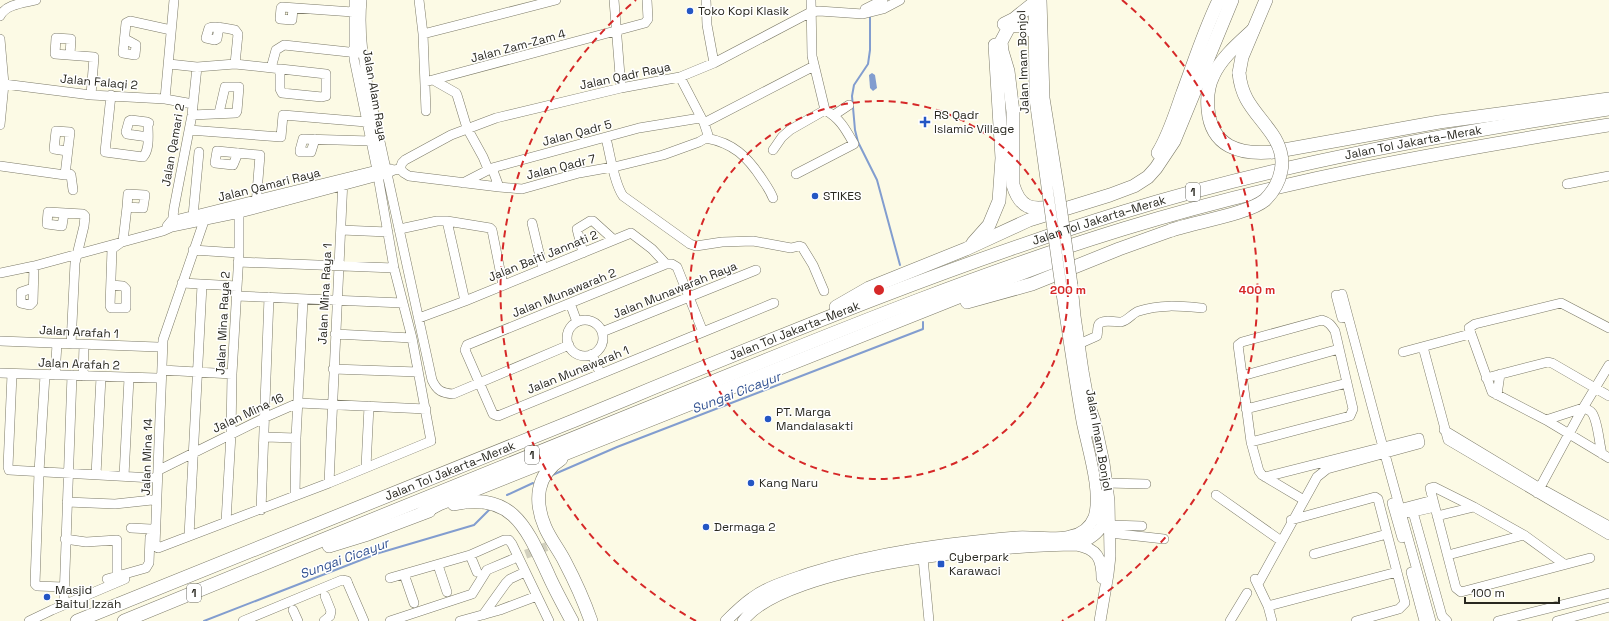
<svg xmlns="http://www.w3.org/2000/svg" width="1609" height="621" font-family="'Space Grotesk',sans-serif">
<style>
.water{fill:#829dcf}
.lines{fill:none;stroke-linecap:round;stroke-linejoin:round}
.stream{stroke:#829dcf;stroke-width:2}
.minor-tunnel{stroke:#d2d0be;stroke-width:9;stroke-dasharray:9 4.5;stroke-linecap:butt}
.minor-casing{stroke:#7c7a68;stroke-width:10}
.major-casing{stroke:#7c7a68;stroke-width:12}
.highway-casing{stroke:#7c7a68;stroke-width:14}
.minor{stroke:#fff;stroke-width:9}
.major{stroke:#fff;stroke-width:11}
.highway{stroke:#fff;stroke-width:13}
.major-bridge-casing{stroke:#7c7a68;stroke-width:12;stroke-linecap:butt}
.highway-bridge-casing{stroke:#7c7a68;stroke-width:14;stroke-linecap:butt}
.major-bridge{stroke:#fff;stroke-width:11}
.highway-bridge{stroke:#fff;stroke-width:13}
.ring{fill:none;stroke:#d62828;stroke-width:2;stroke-dasharray:7 5}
.poi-dot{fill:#2456c4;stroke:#fff;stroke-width:1.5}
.labels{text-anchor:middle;stroke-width:3;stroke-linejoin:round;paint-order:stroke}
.shield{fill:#fff;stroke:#696863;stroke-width:1}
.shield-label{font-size:11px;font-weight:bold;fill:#292820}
.poi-label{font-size:12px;fill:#292820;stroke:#fff;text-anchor:start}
.street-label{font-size:12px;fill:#292820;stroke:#fff}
.water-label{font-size:13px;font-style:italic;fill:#325291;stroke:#fff}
.centre{fill:#d62828;stroke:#fff;stroke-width:2}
.ring-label{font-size:12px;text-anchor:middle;font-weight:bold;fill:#d62828;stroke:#fff;stroke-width:3;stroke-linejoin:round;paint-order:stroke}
</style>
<rect width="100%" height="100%" fill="#fcfae5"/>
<path class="water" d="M872,73L875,75L877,88L873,91L870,88L869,75Z"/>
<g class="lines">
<path class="stream" d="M870,15V50L868,64L854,85L852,96L855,130L858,142L877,180L900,265
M550,476L617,447L923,329V322
M507,495L533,483
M204,621L379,553L474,525L489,510"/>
<path class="minor-tunnel" d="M513,559L559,542"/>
<g class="minor-casing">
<path id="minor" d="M354,0V59L377,170
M362,0C359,31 363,61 369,91L432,380C437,391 442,393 453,394L569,345
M419,0L423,34L426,111
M614,0L621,88
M706,0L707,25L714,63
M293,8L292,20L280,19L281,8L282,7L353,12
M865,9L883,0
M0,16C6,4 24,3 36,0
M219,27L217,39L215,40L206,38L209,28C216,25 227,29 235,30L238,34L235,64
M423,34L556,0
M0,39L4,84L0,125
M125,39L136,45L135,55L123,53L126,23L130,21L171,30
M70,55L71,39L56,38L55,54L94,57L91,95
M169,64L197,67L235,64L326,74V96L322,97L282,93L280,89V69
M271,68L276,50L284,45L358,53
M435,81L456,93L457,95L467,128L483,157L488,169
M425,82L645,23L648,19L647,0
M4,84L91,95L165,99L193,104
M111,95L105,152L143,157C150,149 148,135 148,125L149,123L147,122L131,120L129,121L126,132L127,134L148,137
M165,99L174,0
M192,115L236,113L237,111L239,87H225L219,113
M834,115L849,105
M704,123L814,66
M189,130L281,137L283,115L366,122
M606,138C610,154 614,183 623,196L690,244L696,246L722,242L753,241L791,248L799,246L802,247L813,265L824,291
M706,138C733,143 747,156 762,179C766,185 770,190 773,198
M315,139L311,152H300V150L303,139L371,141
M773,150L782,137L790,130L825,110L812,56L811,0
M238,153L233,165L215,163L217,151L259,155H260L256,205
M0,166L65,175L70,132L56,131L54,149L67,151
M492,168L499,187
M400,169L402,163L405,160L451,135L496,118L621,88L680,77L714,63L811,12L819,11L863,14L883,9L900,0
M400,169L404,173L409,176L499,187L522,189L579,173L618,166L663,155L699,142L706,138L708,135L704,123L680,77
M796,174L854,144C846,130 840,118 825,110
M65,175L70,174L71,175L73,190
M463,183L492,168L639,128L700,118
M1567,184L1609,176
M64,213L62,226L47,224L48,212L83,214L85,216L84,226L75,263L71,344
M205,213L204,221L163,340L155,546L158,548L329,483L431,441L412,338L394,268L378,176
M193,216L199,152
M447,221L465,301
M532,223L543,269
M172,225L174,208L192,115L197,67
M167,226L171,221L377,170L385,168L391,169
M400,229L437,221H447L490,228L492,230L503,285
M341,230L388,232
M193,250L239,253
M583,253L577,229L590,221H593L614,240
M238,262L394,268
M666,264H672L677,267L703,332L498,416L493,414L465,350L467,345Z
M0,273L34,266L163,231L172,227L240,213L386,174L394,170L400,169
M182,283L237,286
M111,285L123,286L126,289V308H111L110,306L112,249L123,241L127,207L143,208L145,195L128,194L127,207
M33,288L21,292V303L30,305L33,302L34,266
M1342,294L1378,429L1431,621
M1336,295L1342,318
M236,296L403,303
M570,303L577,322
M419,318L465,301L631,233L652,249L666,264
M1322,320C1329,322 1331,325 1335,331L1353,409L1350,416L1251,442L1238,345L1242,342Z
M567 338a18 18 0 1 1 36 0a18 18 0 1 1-36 0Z
M1609,328L1561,303L1475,324L1469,328L1492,392L1546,420L1609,458
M602,332L756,270
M703,332L774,303
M335,334L412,338
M0,341L158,347
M1079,344L1097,336C1098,333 1097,327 1099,324C1103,319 1115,322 1121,322C1129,320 1132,313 1139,311C1160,304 1180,306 1202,308
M1423,347L1448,440L1609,535
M1403,352L1470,334
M592,354L600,373
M333,369L418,372
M162,370L232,374
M0,373L157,378
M12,374L8,467L9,470L153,478
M45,375L39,472L35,584L37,586L63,587
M55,375L57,344
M83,376L84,345
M1242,376L1339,349
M1486,378L1548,362L1552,363L1609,396
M1497,395L1500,374
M1246,409L1347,383
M1546,420L1583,408C1586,409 1590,410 1592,413C1598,421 1599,443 1602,454
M1444,430L1540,488L1609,526
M265,437L296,438
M1251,442L1259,471L1262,475L1304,500
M366,467L369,406
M159,470L266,417L298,403L426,409
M96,475L101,377
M124,476L129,378
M329,483L343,179
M1107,483L1146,484
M1537,493L1583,408L1609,365
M1216,495L1277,538
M295,496L296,438L303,300
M67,502L115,504L152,500
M1392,503L1402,538
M261,510L269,297
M1395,510L1433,500
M1413,512L1442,616L1447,621
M1409,513L1435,507
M1437,516L1474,507
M1291,520L1375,497L1378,499L1405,603L1399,609L1356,621
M226,522L231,434L232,374L239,253V205
M1110,525L1142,526
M131,528L151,529
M1110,533L1164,539
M189,536L202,285
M65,539L86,542L117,540V576
M1314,554L1387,534
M470,555L477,572
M1448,555L1524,535
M923,558L929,621
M1564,564L1524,535L1474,507L1434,487L1430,488L1456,588L1461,592L1590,558
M438,565L447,592
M1411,572L1424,621
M404,574L414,603
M390,578L470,555L504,540H509L512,544L549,621
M107,579L146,568L149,563L150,537
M1255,579L1268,606L1272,621
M1258,584L1317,477L1327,469L1419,444L1420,443L1419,438L1265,477
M64,599L72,375
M1268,606L1397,572
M293,610L298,621
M483,615L506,583L510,579L525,572
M29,621L52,610L125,579
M243,621L342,580L347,581L348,584L364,621
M324,621L330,616L331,611L325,596
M390,621L472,594L487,570L513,559
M460,621L500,610L537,596
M1230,621L1247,593
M1498,621L1609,593
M1557,621L1609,607"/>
</g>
<g class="major-casing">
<path id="major" d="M1034,0L1035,99L1048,194
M1041,0L1044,98L1059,192
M1072,285L1075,316L1083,371L1089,404L1095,421L1104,463L1109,501L1110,556L1108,574L1100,621
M1089,404V421L1091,431
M1077,545C1097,549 1102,558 1102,578
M726,621C734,613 742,605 752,598C768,586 790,580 810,573C876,552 947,543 1017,537C1034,536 1053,540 1070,536C1081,534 1090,527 1094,517C1102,492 1087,447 1082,421C1074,376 1068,332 1061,287
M743,621C786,564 1006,545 1077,545C1105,533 1106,524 1102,495"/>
</g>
<g class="highway-casing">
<g id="highway">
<path d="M1004,24L1014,19L1034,3"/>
<path d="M1253,30C1239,43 1221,58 1213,76C1208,86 1207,98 1208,109C1211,147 1240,155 1273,152L1439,122L1609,99"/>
<path d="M1034,32C1024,27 1019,23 1009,27L1001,42L1002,51L1008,71L1013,112V185C1020,208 1031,211 1054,206"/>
<path d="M1239,73L1242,57L1266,0"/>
<path d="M1158,153C1169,135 1175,115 1182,95C1194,63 1204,31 1219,0"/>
<path d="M973,243L989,225L999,201L1002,158L995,45"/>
<path d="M967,302L1032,284L1119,249L1172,230"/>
<path d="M836,307L869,288L966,249L1029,220L1110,195L1134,186L1148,177L1156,168L1174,141L1232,0"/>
<path d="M561,459C536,475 534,501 545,527C550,539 559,550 565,562C575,581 584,601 591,621"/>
<path d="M454,504C513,491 527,529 548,574C555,590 564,606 572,621"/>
<path d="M422,513L439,504L961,296L1065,257"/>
<path d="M329,546L368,534L429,511"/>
<path id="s1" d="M77,621C240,554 405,490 568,423C751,348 934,270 1123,212C1282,163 1446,134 1609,109"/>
<path d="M124,621C304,547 485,474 665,401C816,340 967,277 1123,229C1282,180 1445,151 1609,125"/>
</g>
</g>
<use href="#minor" class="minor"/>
<use href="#major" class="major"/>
<use href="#highway" class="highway"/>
<g class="major-bridge-casing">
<path id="major-bridge" d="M1059,192L1072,285
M1048,194L1061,287"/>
</g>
<g class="highway-bridge-casing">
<path id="highway-bridge" d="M1172,230C1195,222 1248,214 1265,200C1273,192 1279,182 1281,171C1284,158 1279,144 1272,134C1256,111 1242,102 1239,73"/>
</g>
<use href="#major-bridge" class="major-bridge"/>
<use href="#highway-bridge" class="highway-bridge"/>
</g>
<g class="ring">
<circle cx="879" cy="290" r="189"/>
<path d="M696 621A378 378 0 0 1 636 0M1122 0A378 378 0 0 1 1062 621"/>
</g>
<g class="poi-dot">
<circle cx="690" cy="11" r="4"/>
<path d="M923 116h4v4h4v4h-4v4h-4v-4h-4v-4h4z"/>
<circle cx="815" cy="196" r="4"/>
<circle cx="768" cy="419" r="4"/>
<circle cx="751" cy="483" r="4"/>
<circle cx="706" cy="527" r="4"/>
<rect x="937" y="560" width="8" height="8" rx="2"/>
<circle cx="47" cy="597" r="4"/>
</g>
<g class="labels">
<g class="shield">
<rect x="1186" y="183" width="14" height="18" rx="3"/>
<rect x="525" y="446" width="14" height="18" rx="3"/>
<rect x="187" y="584" width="14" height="18" rx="3"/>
</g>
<g class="shield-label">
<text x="1193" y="196">1</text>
<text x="532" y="459">1</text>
<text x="194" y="597">1</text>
</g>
<g class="poi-label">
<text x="698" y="15">Toko Kopi Klasik</text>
<text x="934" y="119">RS Qadr<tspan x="934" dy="14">Islamic Village</tspan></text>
<text x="823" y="200">STIKES</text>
<text x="776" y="416">PT. Marga<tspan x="776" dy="14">Mandalasakti</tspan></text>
<text x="759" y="487">Kang Naru</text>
<text x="714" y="531">Dermaga 2</text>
<text x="949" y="561">Cyberpark<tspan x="949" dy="14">Karawaci</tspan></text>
<text x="55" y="594">Masjid<tspan x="55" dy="14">Baitul Izzah</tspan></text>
</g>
<g class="street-label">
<text transform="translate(518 46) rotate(-15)" y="4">Jalan Zam-Zam 4</text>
<text transform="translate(1023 62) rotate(-92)" y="4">Jalan Imam Bonjol</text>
<text transform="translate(625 76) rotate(-12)" y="4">Jalan Qadr Raya</text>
<text transform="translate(99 82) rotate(5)" y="4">Jalan Falaqi 2</text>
<text transform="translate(375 95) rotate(80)" y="4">Jalan Alam Raya</text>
<text transform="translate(577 133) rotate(-15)" y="4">Jalan Qadr 5</text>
<text dy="4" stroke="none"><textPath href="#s1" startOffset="1422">Jalan Tol Jakarta–Merak</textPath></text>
<text transform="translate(173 145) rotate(-80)" y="4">Jalan Qamari 2</text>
<text transform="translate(561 167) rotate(-14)" y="4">Jalan Qadr 7</text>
<text transform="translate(269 185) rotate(-14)" y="4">Jalan Qamari Raya</text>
<text dy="4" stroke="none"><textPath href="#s1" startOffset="1098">Jalan Tol Jakarta–Merak</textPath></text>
<text transform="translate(543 256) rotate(-22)" y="4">Jalan Baiti Jannati 2</text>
<text transform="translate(675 290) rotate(-22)" y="4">Jalan Munawarah Raya</text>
<text transform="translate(564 293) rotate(-22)" y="4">Jalan Munawarah 2</text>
<text transform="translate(325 294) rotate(-87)" y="4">Jalan Mina Raya 1</text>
<text transform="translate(223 323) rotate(-87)" y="4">Jalan Mina Raya 2</text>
<text dy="4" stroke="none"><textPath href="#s1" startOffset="774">Jalan Tol Jakarta–Merak</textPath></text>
<text transform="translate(79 332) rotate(3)" y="4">Jalan Arafah 1</text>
<text transform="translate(79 364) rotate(2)" y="4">Jalan Arafah 2</text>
<text transform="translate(578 370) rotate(-22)" y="4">Jalan Munawarah 1</text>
<text transform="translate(248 413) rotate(-25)" y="4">Jalan Mina 16</text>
<text transform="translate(1099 440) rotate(80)" y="4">Jalan Imam Bonjol</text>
<text transform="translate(147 457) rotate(-88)" y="4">Jalan Mina 14</text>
<text dy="4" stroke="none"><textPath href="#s1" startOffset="402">Jalan Tol Jakarta–Merak</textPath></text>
</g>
<g class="water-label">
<text transform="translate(736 392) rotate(-21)" y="5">Sungai Cicayur</text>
<text transform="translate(344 558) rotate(-20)" y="5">Sungai Cicayur</text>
</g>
</g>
<circle cx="879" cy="290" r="6" class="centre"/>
<g class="ring-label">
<text x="1068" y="294">200 m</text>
<text x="1257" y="294">400 m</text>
</g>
<path d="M1465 597v6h94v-6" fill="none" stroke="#292820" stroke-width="2"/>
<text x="1471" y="597" font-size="12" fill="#292820" stroke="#ffffff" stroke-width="3" paint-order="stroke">100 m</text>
</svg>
